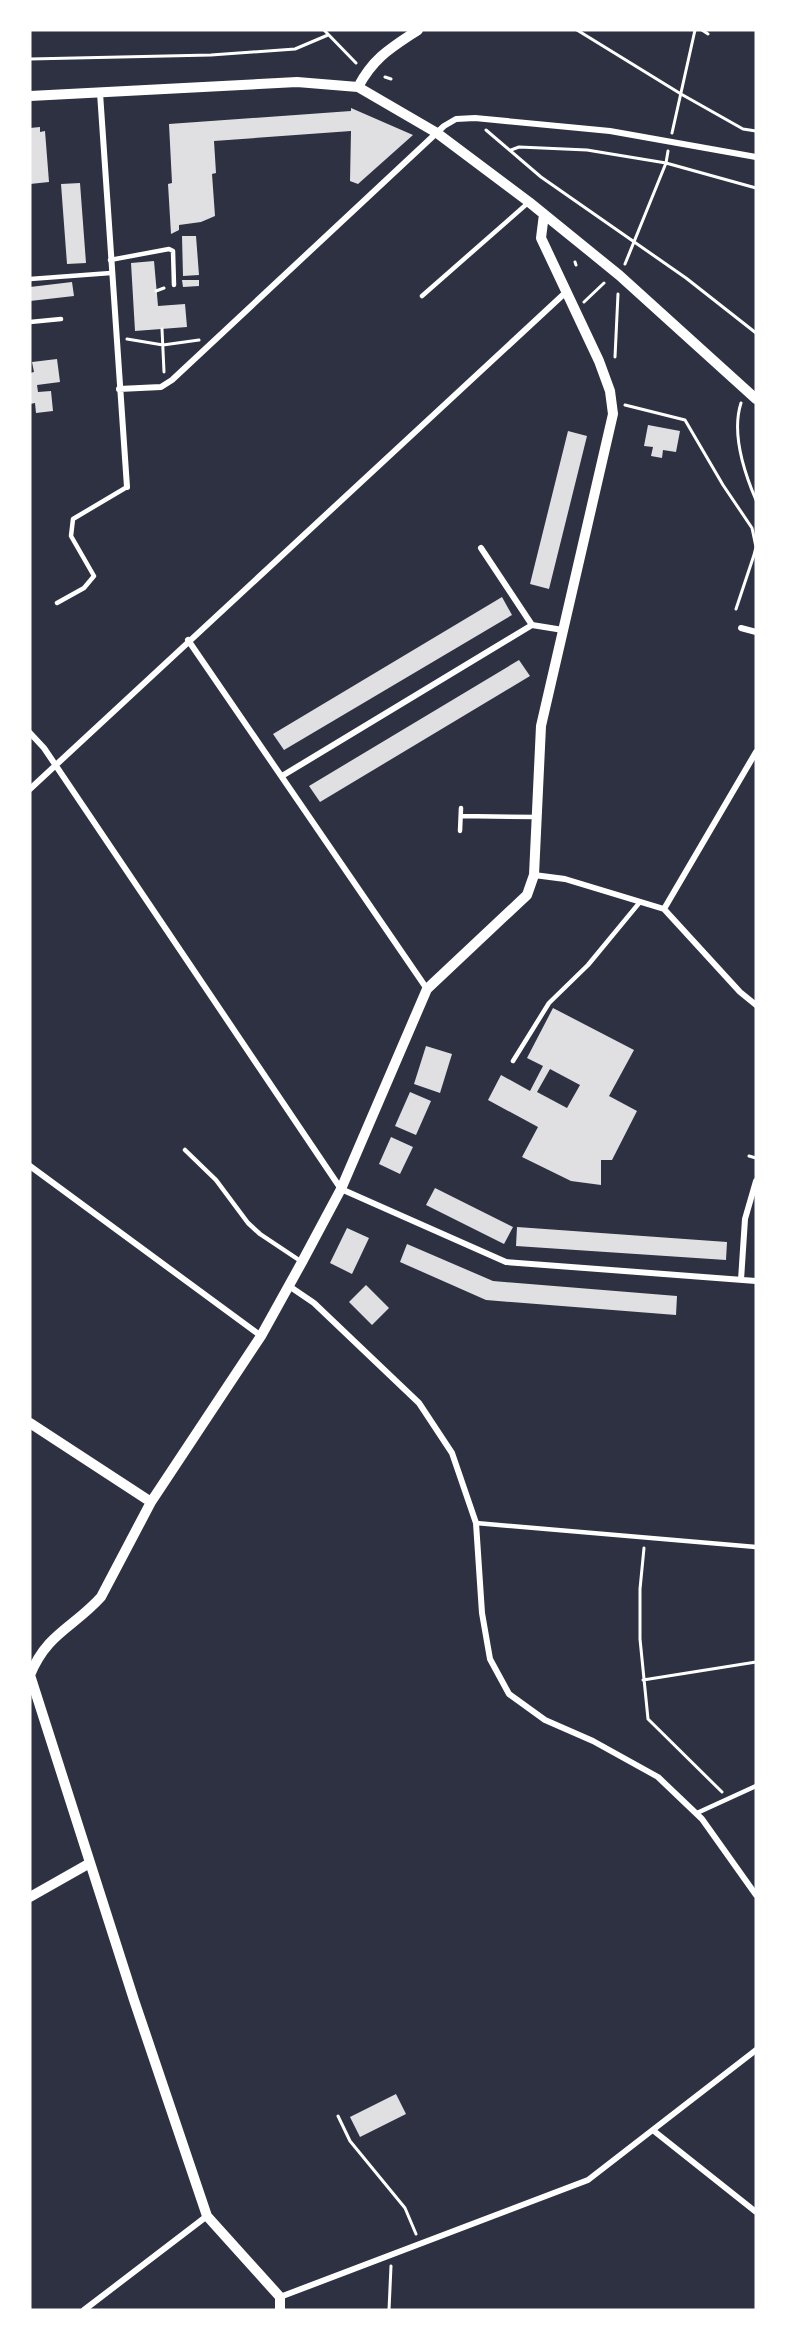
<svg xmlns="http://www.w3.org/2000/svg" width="786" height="2340" font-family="Karla,sans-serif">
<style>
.building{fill:#e0e0e3;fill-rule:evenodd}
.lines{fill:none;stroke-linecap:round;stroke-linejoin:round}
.path{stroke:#fff;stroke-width:3}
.service{stroke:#fff;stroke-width:4.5}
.minor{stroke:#fff;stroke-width:6}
.tertiary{stroke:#fff;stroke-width:10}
</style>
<rect width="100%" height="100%" fill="#2d3142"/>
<path class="building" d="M351,108L413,135L358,184L350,181L351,131L214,141L216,173L212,174L215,216L201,222L179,225V230L171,234L168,184L172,183L169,124L351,111Z
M40,127V132L45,131L49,182L30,184V128Z
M80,183L86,263L67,264L61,184Z
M182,236H196L199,275L183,276Z
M154,261L158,306L185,304L187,327L135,331L131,263Z
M182,280H199V286L183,287Z
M72,282L74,296L30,301V287Z
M57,359L60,382L37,385L38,392L51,391L53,411L36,413L35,403L30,404V373L34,372L32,362Z
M648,425L680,431L676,452L663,450L662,458L651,456L653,447L644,446Z
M568,431L587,436L549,589L530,584Z
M502,597L512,615L284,750L273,734Z
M519,660L530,676L320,802L309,786Z
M553,1008L634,1050L609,1096L637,1111L612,1160H601V1185L571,1181L522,1157L538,1127L488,1100L501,1075L530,1091L543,1066L527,1058ZM550,1069L580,1085L567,1108L537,1092Z
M426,1046L452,1054L440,1093L414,1084Z
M410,1092L431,1101L416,1135L395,1126Z
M391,1137L413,1147L400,1174L379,1164Z
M435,1188L513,1227L504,1244L426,1205Z
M517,1227L727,1242L726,1260L516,1246Z
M347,1228L369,1238L352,1274L330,1263Z
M407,1244L493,1281L677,1296L676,1315L486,1300L400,1262Z
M366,1285L389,1308L372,1325L349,1302Z
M396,2094L406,2114L360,2137L350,2117Z"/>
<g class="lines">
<path class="path" d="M324,30L356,63
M577,30L681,94L743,129L756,131
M702,30L708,34
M30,59L211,55L295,49L328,35
M385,77L391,79
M486,130L541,177L686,278L756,333
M672,133L695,30
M511,150L519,147L587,150L666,163L756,188
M575,262L576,265
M625,264L666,163L668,151
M156,291L164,288
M584,302L604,283
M162,329L164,372
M127,339L163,345L199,340
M615,357L618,294
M741,403C731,434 744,472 756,500
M625,405L685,420L723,485L752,528L756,547L754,555L736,609
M749,1156L756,1158
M644,1548L640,1589V1639L648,1719L722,1792
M643,1680L756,1662
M338,2116L350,2141L405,2208L416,2234
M389,2310L391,2266"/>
<path class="service" d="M110,260L169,249L173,251L174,285
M30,279L111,273
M422,296L529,202
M30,322L61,319
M57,603L84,588L94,576L71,536L73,519L127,487
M461,816L536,817
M460,831L461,808
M513,1061L549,1003L588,965L640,902
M185,1150L216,1180L248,1223L260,1234L302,1262
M476,1523L756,1547
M697,1813L756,1786"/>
<path class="minor" d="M100,93L127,487
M119,389L161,387L172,380L444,126L456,119L475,118L610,131L756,157
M481,548L532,625
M741,628L756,632
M188,640L427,989
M30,733L44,748L341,1189L506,1262L756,1281
M282,776L532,625L563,630
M30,789L565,293
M534,875L565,879L664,909L756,752
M664,909L740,992L756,1005
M30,1166L261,1336
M741,1280L745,1219L756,1181
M289,1286L314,1303L419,1403L452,1453L476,1523L482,1613L490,1659L509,1694L545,1720L593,1741L658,1777L702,1819L756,1895
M654,2131L756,2212
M280,2297L588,2180L756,2050
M84,2310L207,2216"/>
<path class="tertiary" d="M358,87C374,57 391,48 418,30
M30,96L297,82L358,87L437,133L529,202L619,275L756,399
M30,1423L151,1502
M30,1897L90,1863
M280,2310V2297L207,2216L134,2000L30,1675C47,1633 73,1628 101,1597L151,1502L261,1336L302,1262L341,1189L427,989L527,895L534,875L541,726L613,414L610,391L599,361L541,238L544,214"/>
</g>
<rect width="786" height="2340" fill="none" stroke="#ffffff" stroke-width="63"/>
</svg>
